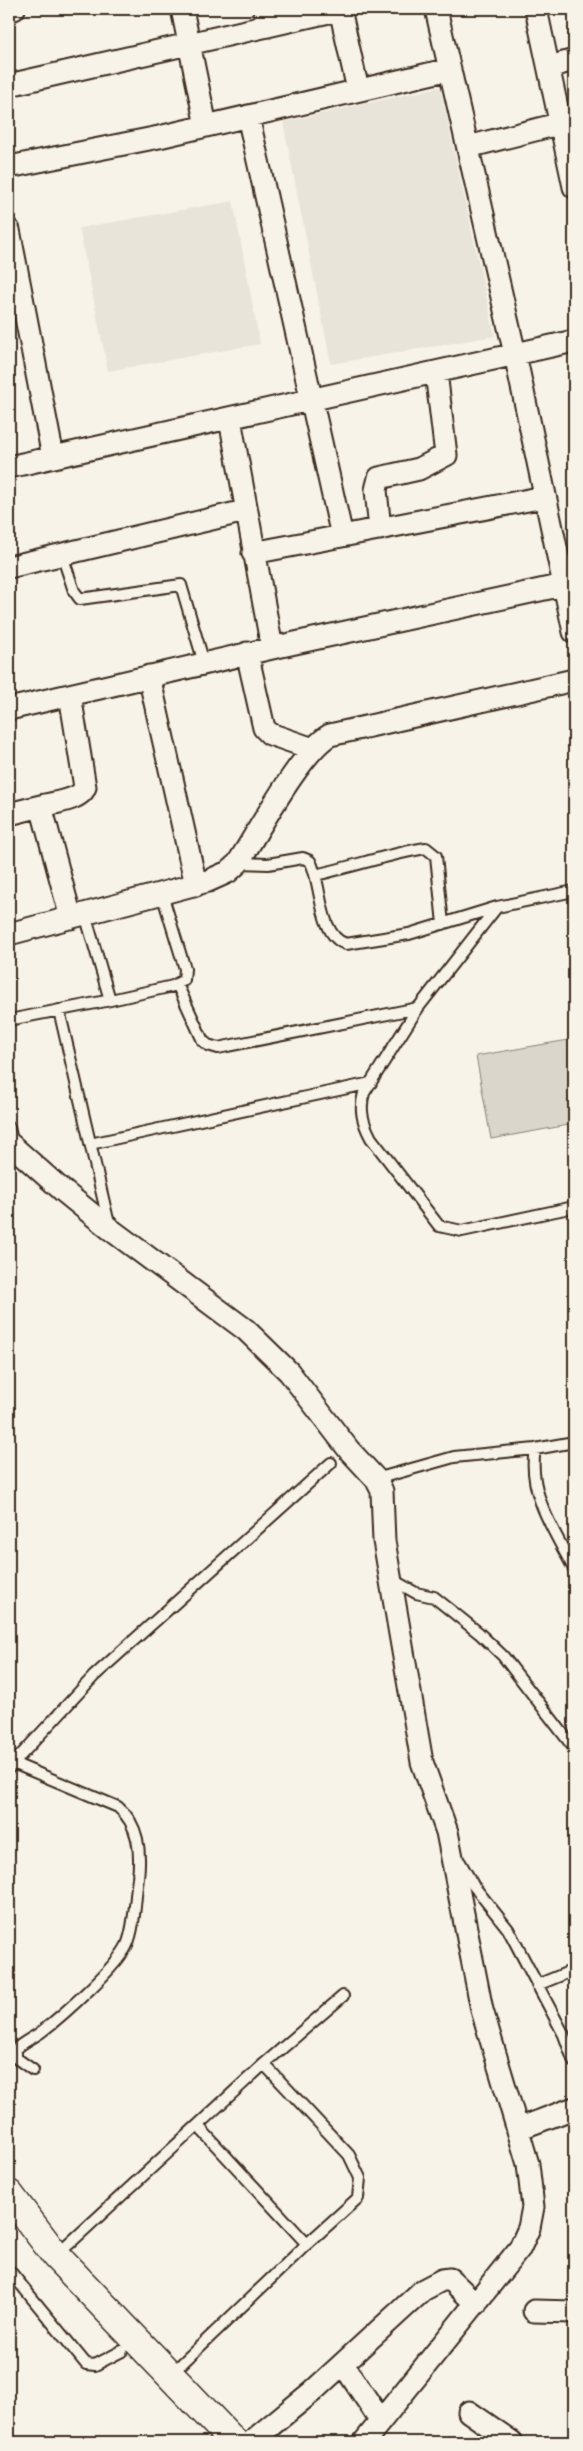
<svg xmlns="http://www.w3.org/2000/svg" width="583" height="2451" font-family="Sriracha,sans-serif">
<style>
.built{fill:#e9e4d9}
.green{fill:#dbd6cb;stroke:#8b8074}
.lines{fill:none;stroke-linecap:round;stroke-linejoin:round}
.lane-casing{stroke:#3b2a1e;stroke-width:14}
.street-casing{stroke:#3b2a1e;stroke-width:25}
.highway-casing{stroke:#3b2a1e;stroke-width:31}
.lane{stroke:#f7f3e8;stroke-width:10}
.street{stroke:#f7f3e8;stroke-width:21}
.highway{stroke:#f7f3e8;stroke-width:28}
</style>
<rect width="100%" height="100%" fill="#f7f3e8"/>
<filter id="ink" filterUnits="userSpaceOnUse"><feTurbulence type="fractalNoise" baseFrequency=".02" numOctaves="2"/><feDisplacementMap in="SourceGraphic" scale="10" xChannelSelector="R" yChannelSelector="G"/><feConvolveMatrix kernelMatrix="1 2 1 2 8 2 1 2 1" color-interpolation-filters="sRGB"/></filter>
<g filter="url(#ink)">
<path class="built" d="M440,87L495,336L331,364L283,122Z
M233,201L260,344L108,371L79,228Z"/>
<path class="green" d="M574,1039V1124L491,1139L476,1056Z"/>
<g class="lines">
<g class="lane-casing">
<path id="lane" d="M62,555L74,591L80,599L181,585L204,663
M238,863L268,864L303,858L310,861C322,881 318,936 346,944L409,934L497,907L574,891
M315,875C352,867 388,854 426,848L436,856L443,924
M497,907L418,1008L364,1093C359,1110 363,1123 371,1138L439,1226L462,1231L574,1207
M85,914L110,1000
M177,984L203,1041L208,1045L218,1048L418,1008
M59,1010L109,1224
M9,1020L106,1001L173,986L184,980L185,969L162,894
M9,1127L13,1146
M90,1144L371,1083
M535,1449C527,1493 555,1532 574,1569
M376,1479L454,1457L535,1449L574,1442
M393,1580L416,1593L434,1597L479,1633L503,1656L574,1748
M13,1763L118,1807C139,1825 141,1851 138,1878C135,1898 135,1927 127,1945C116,1968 62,2016 41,2032C33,2038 23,2042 16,2049V2058L33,2070
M9,1768L94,1676L331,1463
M460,1862L473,1885L508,1929L564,2035L574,2062
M537,1985L574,1970
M198,2126L307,2244
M57,2255L264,2064L343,1996
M9,2270L86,2364L95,2365L122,2351
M171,2374L307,2244L358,2198L360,2178L349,2155L264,2064"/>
</g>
<g class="street-casing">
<path id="street" d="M182,9L206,126
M264,9L269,26
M340,9L358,90
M436,9L515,354L574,632
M536,9L574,187
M9,10L14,9
M549,67L574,60
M9,85L342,9
M248,116L342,536L253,553
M468,147L574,120
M9,167L159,137L450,69
M9,230L53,457
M230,419L272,648
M9,467L574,341
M380,529L376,490L379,478L419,469L446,455L436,372
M342,536L544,497
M9,567L245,511
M247,653L264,728L270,734L313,749
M149,676L196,885
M70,695L85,787C81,800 53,803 41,806L71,918
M9,709L272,648L563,585
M9,814L41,806
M9,934L208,881L228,872L238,863C258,832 301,751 330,735L574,680
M9,1143L62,1190L110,1229L246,1330L289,1372L349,1450L376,1479L382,1491L384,1541L422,1762L447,1832L482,2010L528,2164L533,2207L529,2228L520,2248L364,2442
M518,2129L574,2108
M534,2311L574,2312
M343,2364L381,2421
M469,2412L512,2442
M251,2442L313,2391L423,2290L442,2280L450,2279L476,2304"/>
</g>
<g class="highway-casing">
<path id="highway" d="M9,2194L56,2256L234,2442"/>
</g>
<use href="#lane" class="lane"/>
<use href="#street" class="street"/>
<use href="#highway" class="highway"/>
</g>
</g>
<rect width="583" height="2451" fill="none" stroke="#f7f3e8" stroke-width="30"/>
<rect x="15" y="15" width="553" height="2421" fill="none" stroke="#3b2a1e" stroke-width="2" filter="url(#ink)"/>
</svg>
